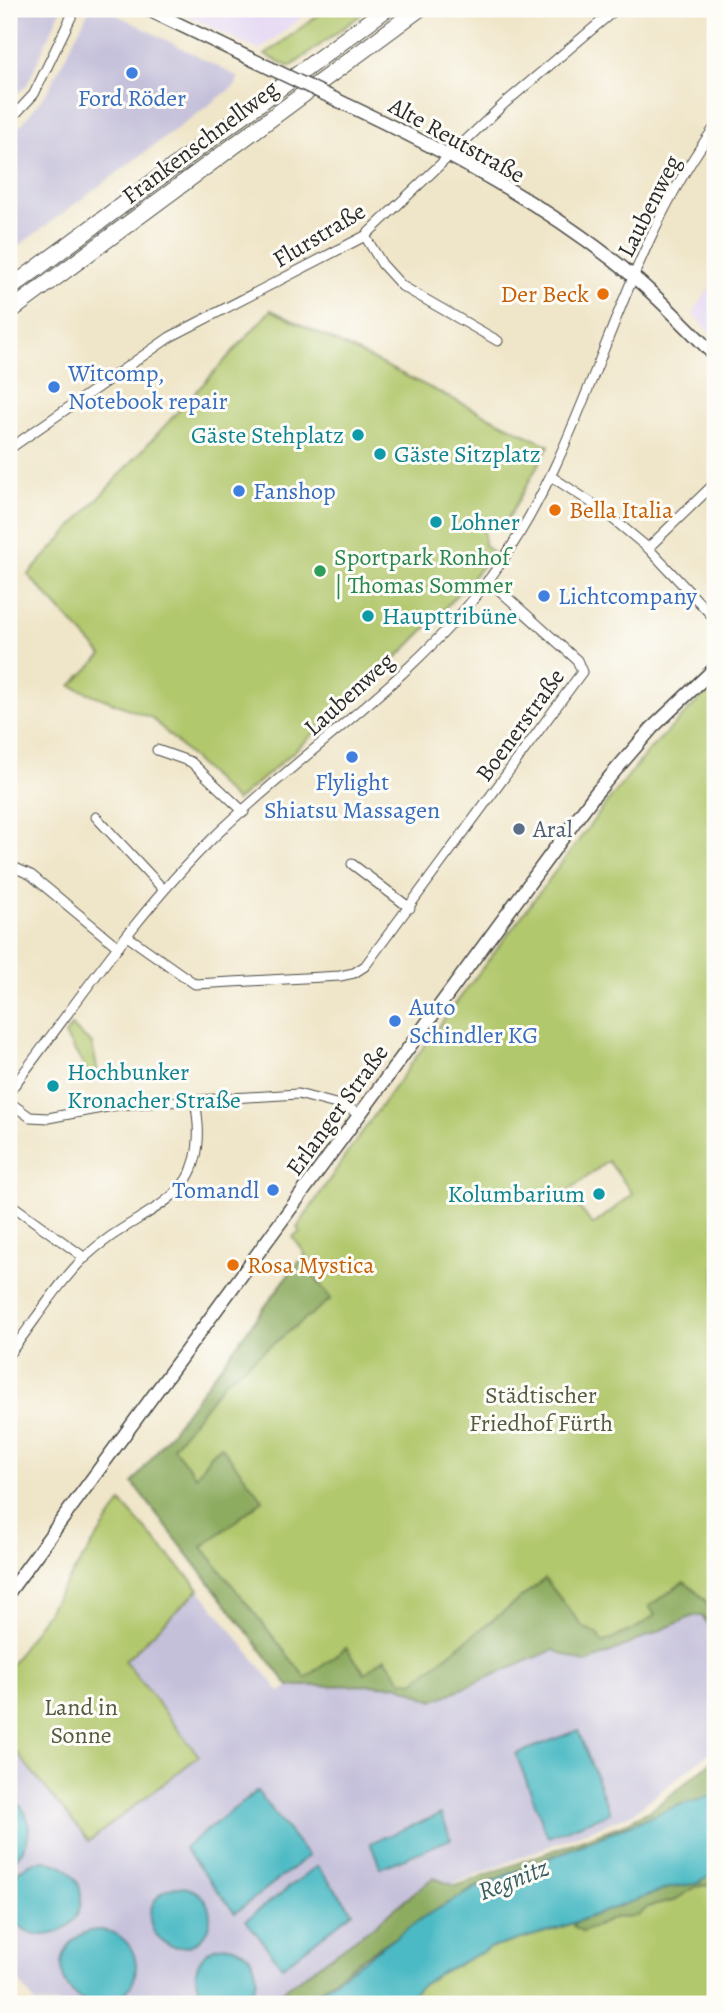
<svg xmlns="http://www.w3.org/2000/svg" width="724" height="2013" font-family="Alegreya,serif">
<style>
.built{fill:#e2d4f3}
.industrial{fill:#c5c0da}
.green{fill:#b2c86d;stroke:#6e7a4c;stroke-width:2;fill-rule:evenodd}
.forest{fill:#8dac60;stroke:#5c6c46;stroke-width:2}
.water{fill:#4bbac4;stroke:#3b7278;stroke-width:2}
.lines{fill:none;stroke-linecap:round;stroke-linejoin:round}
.stream{stroke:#4bbac4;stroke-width:2.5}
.minor-casing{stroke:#484743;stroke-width:11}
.secondary-casing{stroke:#484743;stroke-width:15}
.motorway-casing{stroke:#484743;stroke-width:18}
.minor{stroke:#fff;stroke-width:9}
.secondary{stroke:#fff;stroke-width:12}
.motorway{stroke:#fff;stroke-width:16}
.secondary-bridge-casing{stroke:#484743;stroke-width:15;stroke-linecap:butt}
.secondary-bridge{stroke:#fff;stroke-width:12}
.shop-dot{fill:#3f7fe0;stroke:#fdfcf7;stroke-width:2.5}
.food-dot{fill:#e8710a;stroke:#fdfcf7;stroke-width:2.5}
.culture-dot{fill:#0f9aa8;stroke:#fdfcf7;stroke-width:2.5}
.leisure-dot{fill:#2e9e5b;stroke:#fdfcf7;stroke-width:2.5}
.service-dot{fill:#5c6f8a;stroke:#fdfcf7;stroke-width:2.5}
.labels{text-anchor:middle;stroke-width:6;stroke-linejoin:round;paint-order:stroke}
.shop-label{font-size:24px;fill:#366cbe;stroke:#fdfcf7;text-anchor:start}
.street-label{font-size:24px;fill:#2b2b2b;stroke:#fdfcf7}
.food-label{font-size:24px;fill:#c56008;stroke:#fdfcf7;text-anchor:start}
.culture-label{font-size:24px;fill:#0d838f;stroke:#fdfcf7;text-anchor:start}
.leisure-label{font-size:24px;fill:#27864d;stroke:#fdfcf7;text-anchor:start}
.service-label{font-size:24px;fill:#4e5e75;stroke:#fdfcf7;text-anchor:start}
.park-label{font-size:24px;fill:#545a3f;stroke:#fdfcf7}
.water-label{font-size:26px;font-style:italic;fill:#365d61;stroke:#fdfcf7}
</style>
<rect width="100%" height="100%" fill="#fdfcf7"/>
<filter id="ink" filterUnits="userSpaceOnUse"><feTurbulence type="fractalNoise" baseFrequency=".0143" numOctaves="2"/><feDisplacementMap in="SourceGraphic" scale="14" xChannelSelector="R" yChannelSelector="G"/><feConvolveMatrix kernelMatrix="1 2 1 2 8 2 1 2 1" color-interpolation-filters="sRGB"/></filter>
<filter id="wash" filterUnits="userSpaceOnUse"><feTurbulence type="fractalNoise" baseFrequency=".00686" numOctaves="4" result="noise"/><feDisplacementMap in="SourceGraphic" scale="28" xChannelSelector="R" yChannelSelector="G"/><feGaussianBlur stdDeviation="1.57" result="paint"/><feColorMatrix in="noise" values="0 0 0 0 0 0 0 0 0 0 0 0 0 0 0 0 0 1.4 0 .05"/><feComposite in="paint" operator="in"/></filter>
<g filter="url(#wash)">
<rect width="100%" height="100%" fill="#efe5c8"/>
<path class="built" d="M173,9H313L259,50Z
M715,279V338L693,314Z"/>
<path class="industrial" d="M9,9H61L27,85L9,101Z
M106,9L238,77L236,85L9,253V134L22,124L49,89L89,10Z
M199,1589L280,1692L289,1686L398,1685L433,1701L553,1650L587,1663L693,1616H702L715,1632V1748L633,1813L432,1892L263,2004H36L9,1969V1757L16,1752L89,1841L199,1756L125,1660Z"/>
<path class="green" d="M326,9H369L290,67L265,55Z
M271,310L549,446L501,531L487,518L484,521V545L493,553C416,647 328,723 236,801L152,718L71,686L102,655L28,575Z
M715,684V1009L711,1012L715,1018V1632L702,1616H693L598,1650L545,1583L415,1685L366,1673L289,1686L133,1483L299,1261L306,1255L293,1237L300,1232L297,1228L350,1149L432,1035L603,808L648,751ZM608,1161L633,1194L593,1225L567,1192Z
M71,1026L92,1044L98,1072L90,1076L65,1035Z
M121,1502L199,1589L125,1661L199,1756L89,1841L16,1752L9,1757V1668Z
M715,1871V2004H397L436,1975L490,1948L559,1928Z"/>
<path class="forest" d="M301,1259L331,1299L225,1381L173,1447L196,1476L211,1454L221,1446L263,1500L202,1547L306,1678L346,1648L365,1673L385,1658L401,1680L413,1682L545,1579L583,1627L598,1634L602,1643L636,1628L655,1615L649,1606L684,1582C704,1598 715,1605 715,1632L702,1616H693L586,1663L553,1650L433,1701L398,1685L289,1686L133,1483Z
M715,1759V1796L677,1806L475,1887L362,1958L301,2004H264L368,1930L433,1878L456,1886L622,1825L653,1809Z
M715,1871V1892L707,1885L696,1887L673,1901L648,1907L637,1916L617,1917L583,1932L573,1926L576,1922L669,1888L698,1883Z"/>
<path class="water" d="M578,1730L610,1813L548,1837L516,1754Z
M257,1791L308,1856L235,1913L184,1848Z
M715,1795V1872L699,1883L669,1888L559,1928L490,1948L436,1975L397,2004H302L425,1916L476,1888L677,1806Z
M9,1797C38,1814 33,1846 9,1864Z
M441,1814L451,1839L381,1868L370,1843Z
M7 1898a37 37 0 1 1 74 0a37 37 0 1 1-74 0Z
M317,1866L353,1912L282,1967L246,1920Z
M150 1917a30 30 0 1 1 60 0a30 30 0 1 1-60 0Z
M62 1967a37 37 0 1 1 74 0a37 37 0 1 1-74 0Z
M196 1976a30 30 0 1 1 60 0a30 30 0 1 1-60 0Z"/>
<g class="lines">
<path class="stream" d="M708,1876L715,1884"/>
</g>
</g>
<g filter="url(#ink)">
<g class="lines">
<g class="minor-casing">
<path id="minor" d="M9,121L34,94L75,9
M365,236L382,264L402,286L498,341
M9,449L170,337L365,236L505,103L616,9
M552,477L601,509L648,548L715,619
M648,548L715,483
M157,750L191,762L244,812
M96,817L164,890
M352,864L410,908
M9,865L31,875L118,947
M127,936L195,984L340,976L354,973L365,966L582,672L577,660L488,580
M9,1092C75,1006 136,913 215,836C305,749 414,680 490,578C592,440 614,263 715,127
M9,1102L30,1117L48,1118L118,1105L298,1094L347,1107L359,1114
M9,1203L85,1258
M9,1354C33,1324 58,1283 85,1257C145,1201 215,1206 195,1101"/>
</g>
<g class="secondary-casing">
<path id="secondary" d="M147,9L270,68
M339,101C441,149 548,204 635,278C663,302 689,329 715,356
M9,1592L595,794L652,728L715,668"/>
</g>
<g class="motorway-casing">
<path id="motorway" d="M9,289L386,9
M9,312L419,9"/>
</g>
<use href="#minor" class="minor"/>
<use href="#secondary" class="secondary"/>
<use href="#motorway" class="motorway"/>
<g class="secondary-bridge-casing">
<path id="secondary-bridge" d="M270,68L339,101"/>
</g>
<use href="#secondary-bridge" class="secondary-bridge"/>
</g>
</g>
<g class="shop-dot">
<circle cx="132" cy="73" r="7"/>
<circle cx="54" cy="387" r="7"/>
<circle cx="239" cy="491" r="7"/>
<circle cx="544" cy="596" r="7"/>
<circle cx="352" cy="757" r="7"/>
<circle cx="395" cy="1021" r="7"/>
<circle cx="273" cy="1190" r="7"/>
</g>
<g class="food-dot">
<circle cx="603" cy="294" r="7"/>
<circle cx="555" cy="510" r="7"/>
<circle cx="233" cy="1265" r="7"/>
</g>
<g class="culture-dot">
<circle cx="358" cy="435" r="7"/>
<circle cx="380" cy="454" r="7"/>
<circle cx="436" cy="522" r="7"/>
<circle cx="368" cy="616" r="7"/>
<circle cx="53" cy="1086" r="7"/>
<circle cx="599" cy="1194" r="7"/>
</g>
<circle class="leisure-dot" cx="320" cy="571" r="7"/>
<circle class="service-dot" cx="519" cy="829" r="7"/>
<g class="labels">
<g class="shop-label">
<text x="132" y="106" text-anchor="middle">Ford Röder</text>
<text x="68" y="381">Witcomp,<tspan x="68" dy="28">Notebook repair</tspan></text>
<text x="253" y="499">Fanshop</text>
<text x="558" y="604">Lichtcompany</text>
<text x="352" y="790" text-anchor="middle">Flylight<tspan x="352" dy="28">Shiatsu Massagen</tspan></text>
<text x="409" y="1015">Auto<tspan x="409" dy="28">Schindler KG</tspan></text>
<text x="259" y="1198" text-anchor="end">Tomandl</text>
</g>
<g class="street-label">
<text transform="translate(457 140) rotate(29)" y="8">Alte Reutstraße</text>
<text transform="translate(200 142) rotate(-37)" y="8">Frankenschnellweg</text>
<text transform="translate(649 206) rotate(-63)" y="8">Laubenweg</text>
<text transform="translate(319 235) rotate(-31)" y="8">Flurstraße</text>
<text transform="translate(349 694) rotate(-42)" y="8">Laubenweg</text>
<text transform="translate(520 725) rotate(-54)" y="8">Boenerstraße</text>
<text transform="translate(337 1110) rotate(-54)" y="8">Erlanger Straße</text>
</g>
<g class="food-label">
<text x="589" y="302" text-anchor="end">Der Beck</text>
<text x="569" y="518">Bella Italia</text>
<text x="247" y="1273">Rosa Mystica</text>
</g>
<g class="culture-label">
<text x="344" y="443" text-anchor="end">Gäste Stehplatz</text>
<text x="394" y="462">Gäste Sitzplatz</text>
<text x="450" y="530">Lohner</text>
<text x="382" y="624">Haupttribüne</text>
<text x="67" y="1080">Hochbunker<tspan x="67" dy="28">Kronacher Straße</tspan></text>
<text x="585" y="1202" text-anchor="end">Kolumbarium</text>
</g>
<g class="leisure-label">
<text x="334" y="565">Sportpark Ronhof<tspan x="334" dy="28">| Thomas Sommer</tspan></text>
</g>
<g class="service-label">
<text x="533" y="837">Aral</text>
</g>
<g class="park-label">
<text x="541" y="1403">Städtischer<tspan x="541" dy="28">Friedhof Fürth</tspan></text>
<text x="81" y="1715">Land in<tspan x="81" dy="28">Sonne</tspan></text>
</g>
<g class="water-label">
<text transform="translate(513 1879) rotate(-21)" y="9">Regnitz</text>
</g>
</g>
<rect width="724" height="2013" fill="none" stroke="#fdfcf7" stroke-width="35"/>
</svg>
